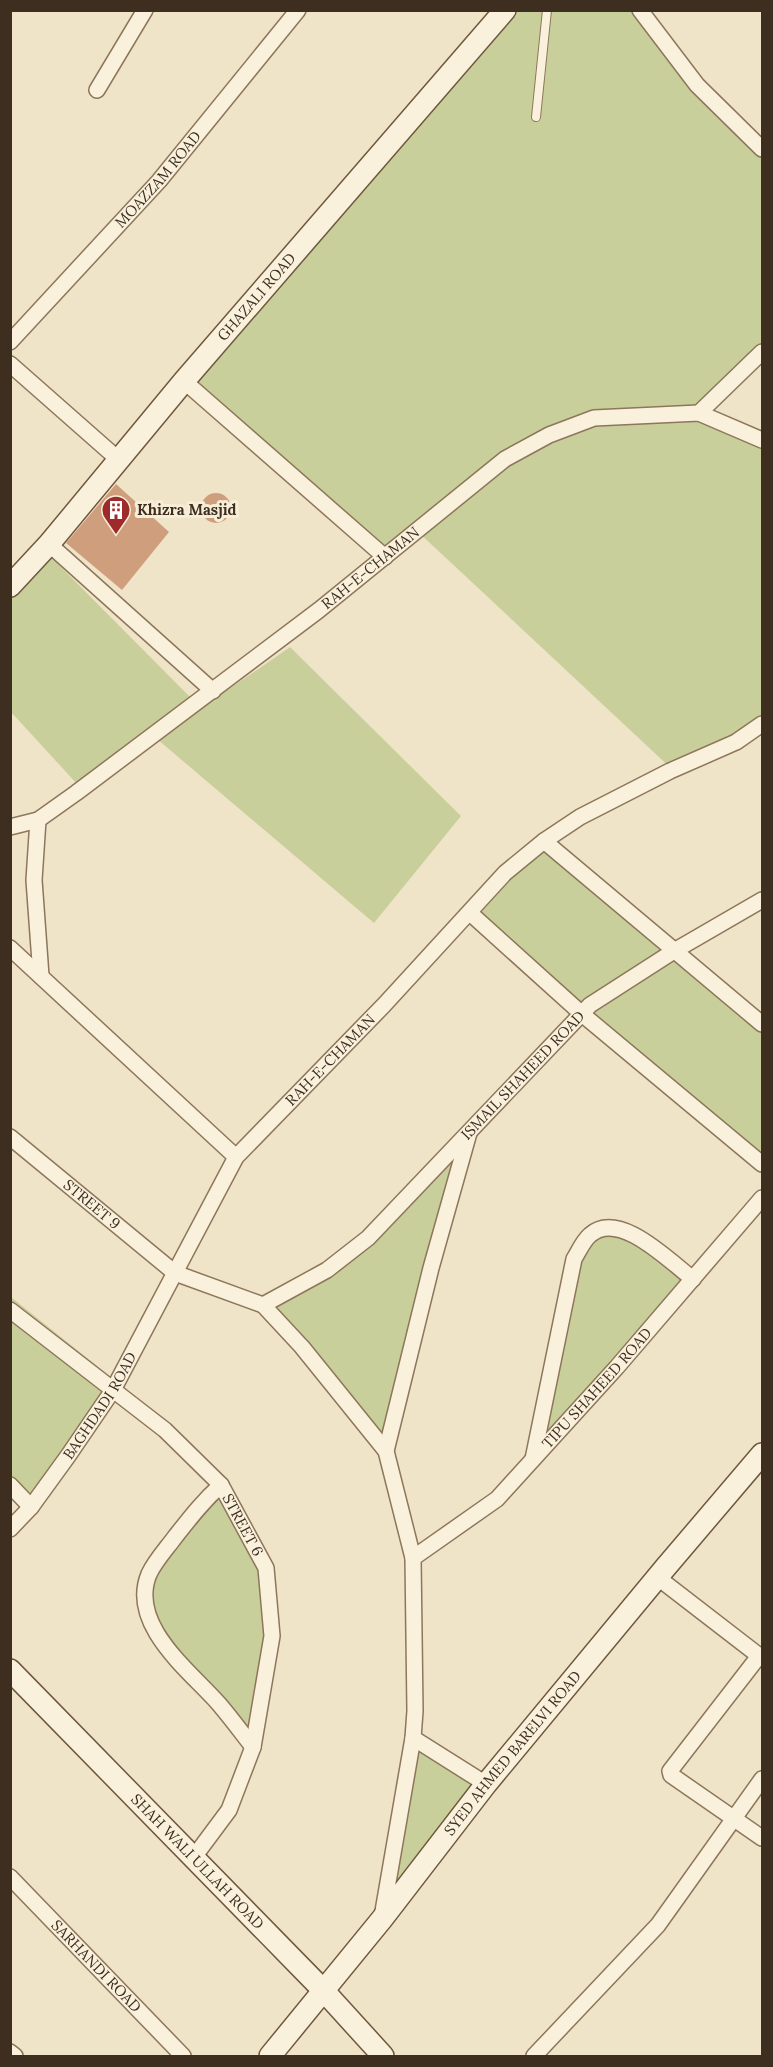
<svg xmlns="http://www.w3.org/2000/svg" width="773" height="2067" font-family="Lora,serif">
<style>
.green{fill:#c9cf9b}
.building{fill:#cf9f7d}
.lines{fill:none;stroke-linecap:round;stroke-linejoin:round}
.lane-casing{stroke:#8d765c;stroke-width:10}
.street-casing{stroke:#8d765c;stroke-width:18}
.secondary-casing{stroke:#6f573f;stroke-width:24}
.lane{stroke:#faf1dc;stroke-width:8}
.street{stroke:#faf1dc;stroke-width:15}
.secondary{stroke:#faf1dc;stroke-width:21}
.labels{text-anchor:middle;stroke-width:6;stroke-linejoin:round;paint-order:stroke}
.street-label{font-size:15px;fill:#3d2e20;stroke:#f7eed8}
.poi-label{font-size:15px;font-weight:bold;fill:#3d2e20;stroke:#f7eed8;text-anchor:start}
</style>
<rect width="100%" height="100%" fill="#f0e4c8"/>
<path class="green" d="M507,11H639L762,143V344L688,414L762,441V726L675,772L417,531L379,562L179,385Z
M49,555L192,699L78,785L11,712V594Z
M290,647L461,816L374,923L157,739Z
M553,843L762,1022V1164L470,913L509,871Z
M469,1130L386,1451L257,1304L327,1270Z
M619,1227L693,1279L533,1459L574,1259L588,1236Z
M11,1297L117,1382L31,1507L11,1485Z
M221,1485L266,1568L272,1636L253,1747L149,1618V1574Z
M413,1738L486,1784L382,1919Z"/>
<path class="building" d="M116,484L169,532L122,590L66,543Z
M201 508a15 15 0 1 1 30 0a15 15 0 1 1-30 0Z"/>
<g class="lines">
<g class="lane-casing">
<path id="lane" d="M536,117L547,10"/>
</g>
<g class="street-casing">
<g id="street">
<path d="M640,10L697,85L762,149"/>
<path d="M97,90L145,10"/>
<path id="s1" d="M10,342L159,181L298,10"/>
<path d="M10,364L119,460"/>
<path d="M184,381L385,557"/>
<path d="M699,413L762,352"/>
<path d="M49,544L213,691"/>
<path d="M38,820L34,880L41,976"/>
<path id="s2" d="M10,827L38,820L76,793L319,610L505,459L549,435L594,418L699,413L762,440"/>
<path d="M544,841L762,1024"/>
<path d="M470,913L582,1014L762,1164"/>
<path d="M10,948L236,1157"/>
<path id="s3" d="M10,1137L175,1273L263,1305L327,1270L368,1238L590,1005L674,951L762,900"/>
<path d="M263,1305L302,1347L386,1451L413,1558L415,1711L413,1738L382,1917"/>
<path id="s4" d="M10,1310L165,1430L221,1485L266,1568L272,1636L253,1747L229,1810L194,1857"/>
<path d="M386,1451L431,1268L469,1133"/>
<path d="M533,1459L574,1259C579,1251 583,1241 590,1235C619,1209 669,1261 693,1279"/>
<path d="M10,1485L31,1507"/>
<path d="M221,1485C203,1501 190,1518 175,1537C167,1548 155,1561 149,1574C128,1625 190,1671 219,1704C231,1718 242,1733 253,1747"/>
<path id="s5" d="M10,1529L31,1507L68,1456L113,1390L236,1157L384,1005L505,873L544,841L580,817L670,771L736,742L762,724"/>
<path id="s6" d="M413,1558L497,1499L617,1367L762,1198"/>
<path d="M657,1577L762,1658"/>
<path d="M759,1656L670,1771L671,1775L762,1838"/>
<path d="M413,1738L486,1784"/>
<path id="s7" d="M10,1877L183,2056"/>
<path d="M10,2052L15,2056"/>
<path d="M534,2056L658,1925L762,1779"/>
</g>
</g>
<g class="secondary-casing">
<g id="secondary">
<path id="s8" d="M10,586L49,544L184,381L505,10"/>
<path id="s9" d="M10,1670L323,1990L383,2056"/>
<path id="s10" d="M270,2056L382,1919L486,1784L665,1568L762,1454"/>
</g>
</g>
<use href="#lane" class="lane"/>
<use href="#street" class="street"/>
<use href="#secondary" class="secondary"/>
</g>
<defs>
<g id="building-pin" transform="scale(1.5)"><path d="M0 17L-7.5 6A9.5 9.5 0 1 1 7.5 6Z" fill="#9e2a2b" stroke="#f7eed8"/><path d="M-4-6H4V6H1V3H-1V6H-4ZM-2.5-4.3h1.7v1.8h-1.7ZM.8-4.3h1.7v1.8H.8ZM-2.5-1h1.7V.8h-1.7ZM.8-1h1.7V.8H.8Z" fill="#fff"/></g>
</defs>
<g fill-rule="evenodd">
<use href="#building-pin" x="116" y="510"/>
</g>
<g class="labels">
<g class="street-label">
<text dy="5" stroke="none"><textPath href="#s1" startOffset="220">MOAZZAM ROAD</textPath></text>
<text dy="5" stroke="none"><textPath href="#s8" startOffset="380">GHAZALI ROAD</textPath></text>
<text dy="5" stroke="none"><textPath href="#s2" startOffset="446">RAH-E-CHAMAN</textPath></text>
<text dy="5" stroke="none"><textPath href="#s5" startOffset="572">RAH-E-CHAMAN</textPath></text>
<text dy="5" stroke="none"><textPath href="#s3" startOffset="657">ISMAIL SHAHEED ROAD</textPath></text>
<text dy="5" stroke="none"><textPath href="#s3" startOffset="106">STREET 9</textPath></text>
<text dy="5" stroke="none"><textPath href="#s6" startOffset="252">TIPU SHAHEED ROAD</textPath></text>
<text dy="5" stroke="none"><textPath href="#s5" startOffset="153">BAGHDADI ROAD</textPath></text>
<text dy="5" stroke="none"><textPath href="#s4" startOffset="320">STREET 6</textPath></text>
<text dy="5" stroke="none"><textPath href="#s10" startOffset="388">SYED AHMED BARELVI ROAD</textPath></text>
<text dy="5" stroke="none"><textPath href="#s9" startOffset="268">SHAH WALI ULLAH ROAD</textPath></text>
<text dy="5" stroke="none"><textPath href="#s7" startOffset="124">SARHANDI ROAD</textPath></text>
</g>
<g class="poi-label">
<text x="137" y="515">Khizra Masjid</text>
</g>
</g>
<rect width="773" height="2067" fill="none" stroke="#3d2e20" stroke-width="24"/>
</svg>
